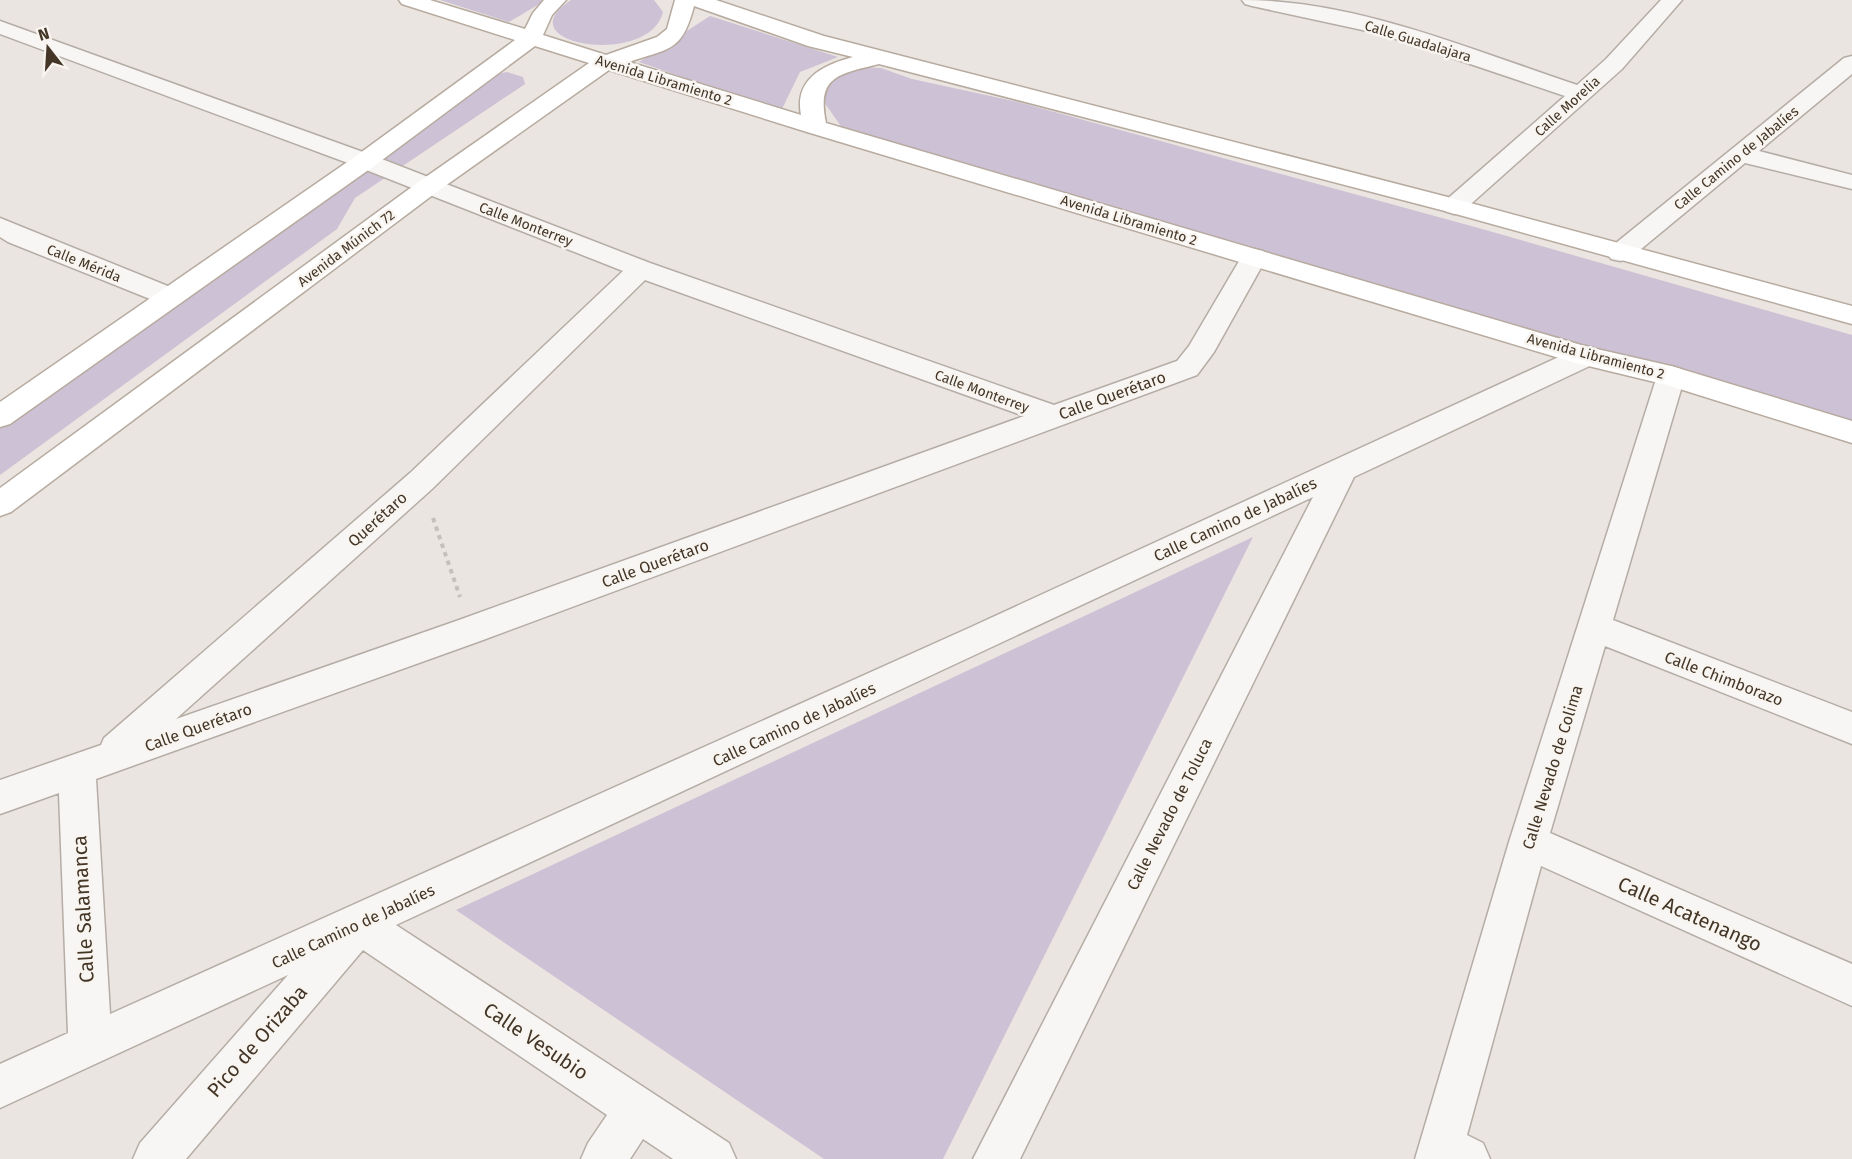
<svg xmlns="http://www.w3.org/2000/svg" width="1852" height="1159" font-family="'Fira Sans',sans-serif">
<style>
.green{fill:#cdc1d5}
.lines{fill:none;stroke-linecap:round;stroke-linejoin:round}
.minor-casing{stroke:#b5ada5;stroke-width:3}
.major-casing{stroke:#b7aa9f;stroke-width:3}
.path{stroke:#c6c0bb;stroke-width:4;stroke-dasharray:4.5 4.5;stroke-linecap:butt}
.minor{fill:#f8f6f4;fill-rule:evenodd}
.major{fill:#fff;fill-rule:evenodd}
.labels{text-anchor:middle;stroke-width:5;stroke-linejoin:round;paint-order:stroke}
.far-street-label{font-size:14px;fill:#443627;stroke:#f8f4f0}
.street-label{font-size:16px;fill:#443627;stroke:#f8f4f0}
.near-street-label{font-size:20px;fill:#443627;stroke:#f8f4f0}
</style>
<rect width="100%" height="100%" fill="#eae5e0"/>
<path class="green" d="M440,0H546L509,22Z
M571,0H654L663,12C650,68 502,45 571,0Z
M710,16L838,57L800,72L781,111L639,62Z
M863,67L881,68L912,79L1018,102L1475,227L1852,335V432L845,132L824,102L825,81L848,69Z
M507,72L523,77L525,84L355,198L337,229L0,475V420L491,75Z
M1253,537L943,1159H824L456,910Z"/>
<g class="lines">
<g class="minor-casing">
<path id="minor" d="M1242,0C1356,0 1469,49 1577,85L1606,59L1661,0H1682L1622,69L1463,211L1454,214L1445,211L1441,206L1445,201L1565,96L1381,34L1252,6L1245,4Z
M0,21L374,156L650,263L1054,405L1177,361L1189,346L1245,251L1254,249L1263,251L1267,257L1214,352L1197,375L483,640L96,779L110,1014L971,627L1576,349L1586,346L1596,349L1600,356L1596,363L1354,477L1020,1159H973L1313,497L396,925L729,1143L736,1159H673L643,1139L630,1159H581L588,1143L607,1115L363,950L186,1159H133L140,1143L288,975L0,1108V1064L68,1033L59,793L0,814V780L101,745L104,738L410,473L623,271L356,166L0,34ZM645,280L1024,416L459,620L176,719L432,489Z
M1852,56V74L1759,151L1852,175V189L1745,163L1629,259L1620,261L1611,259L1607,253L1611,247L1844,58Z
M0,218L180,291L183,297L180,303L170,306L160,303L8,242L0,237Z
M1671,366L1681,369L1685,376L1613,620L1852,712V744L1605,646L1550,833L1852,964V1006L1541,866L1467,1135L1483,1143L1490,1159H1415L1509,842L1657,376L1661,369Z"/>
</g>
<g class="major-casing">
<path id="major" d="M399,0H430L525,29L533,13L544,0H566L552,15L543,35L606,55L657,37L667,29L675,0H716L824,36L1463,201L1852,306V324L1445,211L879,64C839,74 816,76 826,123L1588,347L1671,366L1852,421V443L1667,385L1576,363L807,132L609,70L438,191L11,512L0,516V488L420,181L589,63L535,46L374,166L10,424L0,427V402L356,156L515,40L402,4ZM694,6L808,46L853,57C823,65 794,79 801,115L629,62C670,48 682,52 694,6Z"/>
</g>
<path class="path" d="M433,518L460,597"/>
<use href="#minor" class="minor"/>
<use href="#major" class="major"/>
</g>
<g class="labels">
<g class="far-street-label">
<text transform="translate(1418 41) rotate(17)" y="5">Calle Guadalajara</text>
<text transform="translate(664 80) rotate(17)" y="5">Avenida Libramiento 2</text>
<text transform="translate(1567 106) rotate(-42)" y="5">Calle Morelia</text>
<text transform="translate(1736 158) rotate(-39)" y="5">Calle Camino de Jabalíes</text>
<text transform="translate(1129 220) rotate(17)" y="5">Avenida Libramiento 2</text>
<text transform="translate(526 224) rotate(21)" y="5">Calle Monterrey</text>
<text transform="translate(346 248) rotate(-37)" y="5">Avenida Múnich 72</text>
<text transform="translate(84 263) rotate(22)" y="5">Calle Mérida</text>
<text transform="translate(1596 356) rotate(15)" y="5">Avenida Libramiento 2</text>
<text transform="translate(982 391) rotate(20)" y="5">Calle Monterrey</text>
</g>
<g class="street-label">
<text transform="translate(1112 395) rotate(-20)" y="6">Calle Querétaro</text>
<text transform="translate(377 519) rotate(-42)" y="6">Querétaro</text>
<text transform="translate(1235 519) rotate(-25)" y="6">Calle Camino de Jabalíes</text>
<text transform="translate(655 563) rotate(-20)" y="6">Calle Querétaro</text>
<text transform="translate(1724 678) rotate(21)" y="6">Calle Chimborazo</text>
<text transform="translate(794 724) rotate(-25)" y="6">Calle Camino de Jabalíes</text>
<text transform="translate(198 727) rotate(-20)" y="6">Calle Querétaro</text>
<text transform="translate(1552 767) rotate(-73)" y="6">Calle Nevado de Colima</text>
<text transform="translate(1169 814) rotate(-63)" y="6">Calle Nevado de Toluca</text>
<text transform="translate(353 926) rotate(-25)" y="6">Calle Camino de Jabalíes</text>
</g>
<g class="near-street-label">
<text transform="translate(83 909) rotate(-93)" y="7">Calle Salamanca</text>
<text transform="translate(1690 914) rotate(24)" y="7">Calle Acatenango</text>
<text transform="translate(257 1041) rotate(-49)" y="7">Pico de Orizaba</text>
<text transform="translate(536 1041) rotate(34)" y="7">Calle Vesubio</text>
</g>
</g>
<g transform="translate(48 48) rotate(343)" stroke="#f8f4f0" stroke-width="4.5" paint-order="stroke">
<path d="M0-4.5L10 22L0 15L-10 22Z" fill="#443627"/>
<text y="-9" font-size="16" font-weight="bold" text-anchor="middle" fill="#443627">N</text>
</g>
</svg>
